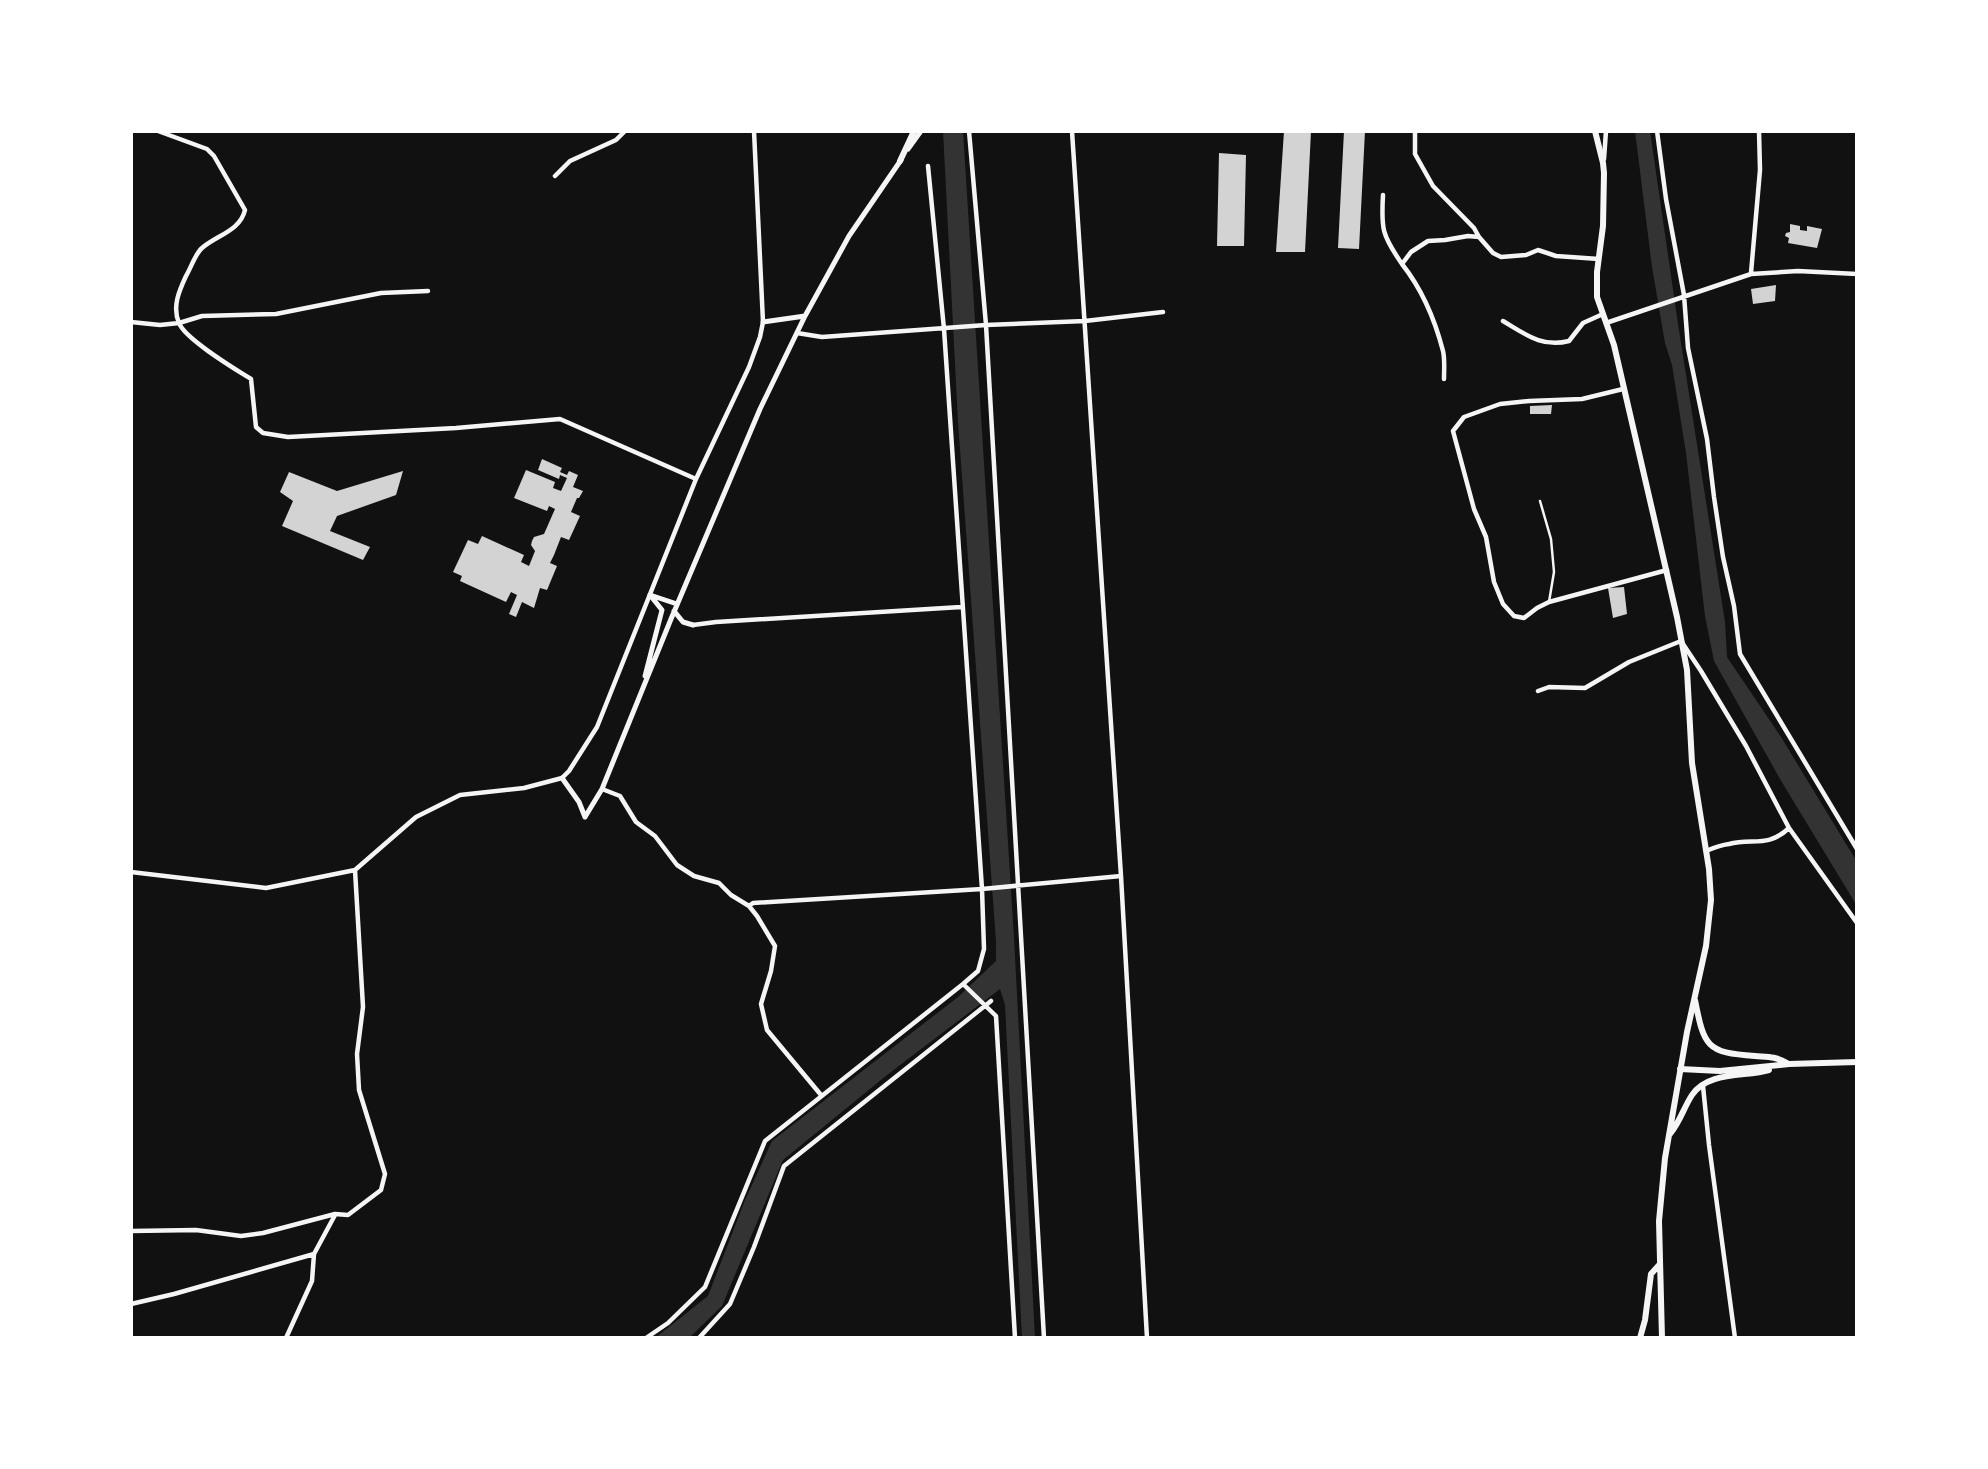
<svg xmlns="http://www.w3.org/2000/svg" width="1988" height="1469" font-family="'Nunito Sans',sans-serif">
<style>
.water{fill:#333}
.building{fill:#d3d3d3}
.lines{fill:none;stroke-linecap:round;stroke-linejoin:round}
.service{stroke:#f5f5f5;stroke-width:2.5}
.minor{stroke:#f5f5f5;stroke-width:4.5}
.tertiary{stroke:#f5f5f5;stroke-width:5}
.secondary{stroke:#f5f5f5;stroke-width:6}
</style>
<rect width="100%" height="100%" fill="#111"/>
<path class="water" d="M943,131H963L1014,938L1035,1338H1022L1005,1005L1000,989L887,1075L783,1160L722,1306L689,1338H655L708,1296L745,1200L772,1141L958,997L996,961V941L958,422Z
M1635,131H1650L1678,324L1725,622L1727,657L1781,737L1857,862V906L1780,779L1714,661L1705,616L1686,453L1672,365L1665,343L1652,267Z"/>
<path class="building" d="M1284,131H1311L1305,252H1276Z
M1344,131H1365L1359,249L1338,248Z
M1219,153L1246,155L1244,246H1217Z
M1790,224L1800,226V230L1807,231V226L1822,229L1817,248L1788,243L1789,238L1785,236L1786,233L1790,232Z
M1776,285L1775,301L1753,304L1751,289Z
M1552,405L1551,414H1530V406Z
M542,459L562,468L560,472L567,475L569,471L578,475L573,487L583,491L579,498H577L571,512L580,516L569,540L561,537L554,555L550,563L557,566L547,590L540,588L534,608L522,602L516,617L509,614L517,595L511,592L506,602L460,581L462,576L453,572L468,540L478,544L482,536L524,555L521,562L529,566L535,551L531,545L532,541L534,537L544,534L555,509L549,506L547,511L514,498L526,470L555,482L553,488L561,491L567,478L560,475L559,479L538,470Z
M403,471L396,495L337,516L330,531L370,547L363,560L282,526L293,501L280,492L289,472L337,491Z
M1624,587L1627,614L1613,618L1608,588Z"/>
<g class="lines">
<path class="service" d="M1540,501L1551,539L1554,572L1549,602"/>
<path class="minor" d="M158,131L207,149L214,156L245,210C240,231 217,235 202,248C195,254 191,268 186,276C179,291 172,307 179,323C185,339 235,369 251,379L256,427L263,433L288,437L456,428L560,419L696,479
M969,131L986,325L1044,1338
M1072,131L1121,876L1147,1338
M1415,131V154L1433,186L1474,228L1479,237L1493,253L1501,257L1526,255L1538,250L1556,256L1599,259
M1657,131L1666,199L1684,295L1688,348L1707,439L1714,497L1723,557L1734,606L1740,654L1857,849
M1604,159L1606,131
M555,176L570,161L616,140L625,131
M1383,195C1381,229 1382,235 1402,264
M1751,273L1760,170L1759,131
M1503,321C1525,334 1542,348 1569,341L1583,323L1603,314
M131,322L160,325L179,323L202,316L276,314L381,293L428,291
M1606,323L1751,274L1798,271L1857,274
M797,333L822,337L986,325L1085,321L1163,312
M1444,379C1444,370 1445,359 1443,351C1435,320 1421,288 1402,264L1411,252L1428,241L1445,240L1468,236L1479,237
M1623,389L1582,399L1529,401L1500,404L1464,417L1453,431L1474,509L1486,537L1494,582L1503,604L1514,616L1524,618L1537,608L1549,602L1667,570
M693,625L716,622L961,607
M1538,691L1549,687L1585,688L1629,662L1681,641L1701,671L1746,746L1789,828L1857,923
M602,789L620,796L636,822L655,836L677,865L694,876L719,883L731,895L749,906L757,916L775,946L771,971L761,1004L767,1030L821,1095
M1706,851C1713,848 1721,845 1729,844C1753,838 1768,848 1789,828
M131,872L266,888L355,870L416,817L460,795L524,788L562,778L569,771L597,727L696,479L749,367L760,337L763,322L754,131
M749,906L753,903L982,889L1121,876
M963,984L996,1016L1015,1338
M1703,1086L1709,1145L1735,1338
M131,1231L196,1230L241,1236L263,1233L335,1214L348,1215L381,1190L385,1174L359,1090L357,1054L363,1007L355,870
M131,1304L174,1294L314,1254
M286,1338L312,1281L314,1254L335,1215
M646,1338L668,1323L705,1287L765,1141L963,984L978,971L984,949L982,889L944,329L928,166
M699,1338L730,1304L754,1247L784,1166L991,1001"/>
<path class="tertiary" d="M908,149L921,131
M763,322L805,316
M650,595L677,604
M674,611L683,622L693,625
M645,676L662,610L650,595
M562,778L579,802L585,817
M585,817L602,789L671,619L760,409L805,316L849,236L901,160"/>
<path class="secondary" d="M1595,131L1603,163L1604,173L1603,226L1597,272V297L1614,345L1677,617L1687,670L1692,763L1709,869L1711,900L1706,946L1687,1032L1665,1158L1659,1221L1662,1338
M900,161L914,131
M1695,1000C1704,1046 1706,1053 1755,1056C1768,1057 1775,1056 1787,1063
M1680,1069L1720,1071L1789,1064L1857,1062
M1670,1134C1681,1120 1683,1109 1692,1095C1708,1071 1745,1077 1769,1070
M1640,1338L1645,1320L1651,1274L1660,1264"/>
</g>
<rect width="1988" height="1469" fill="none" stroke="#ffffff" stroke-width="266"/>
</svg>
